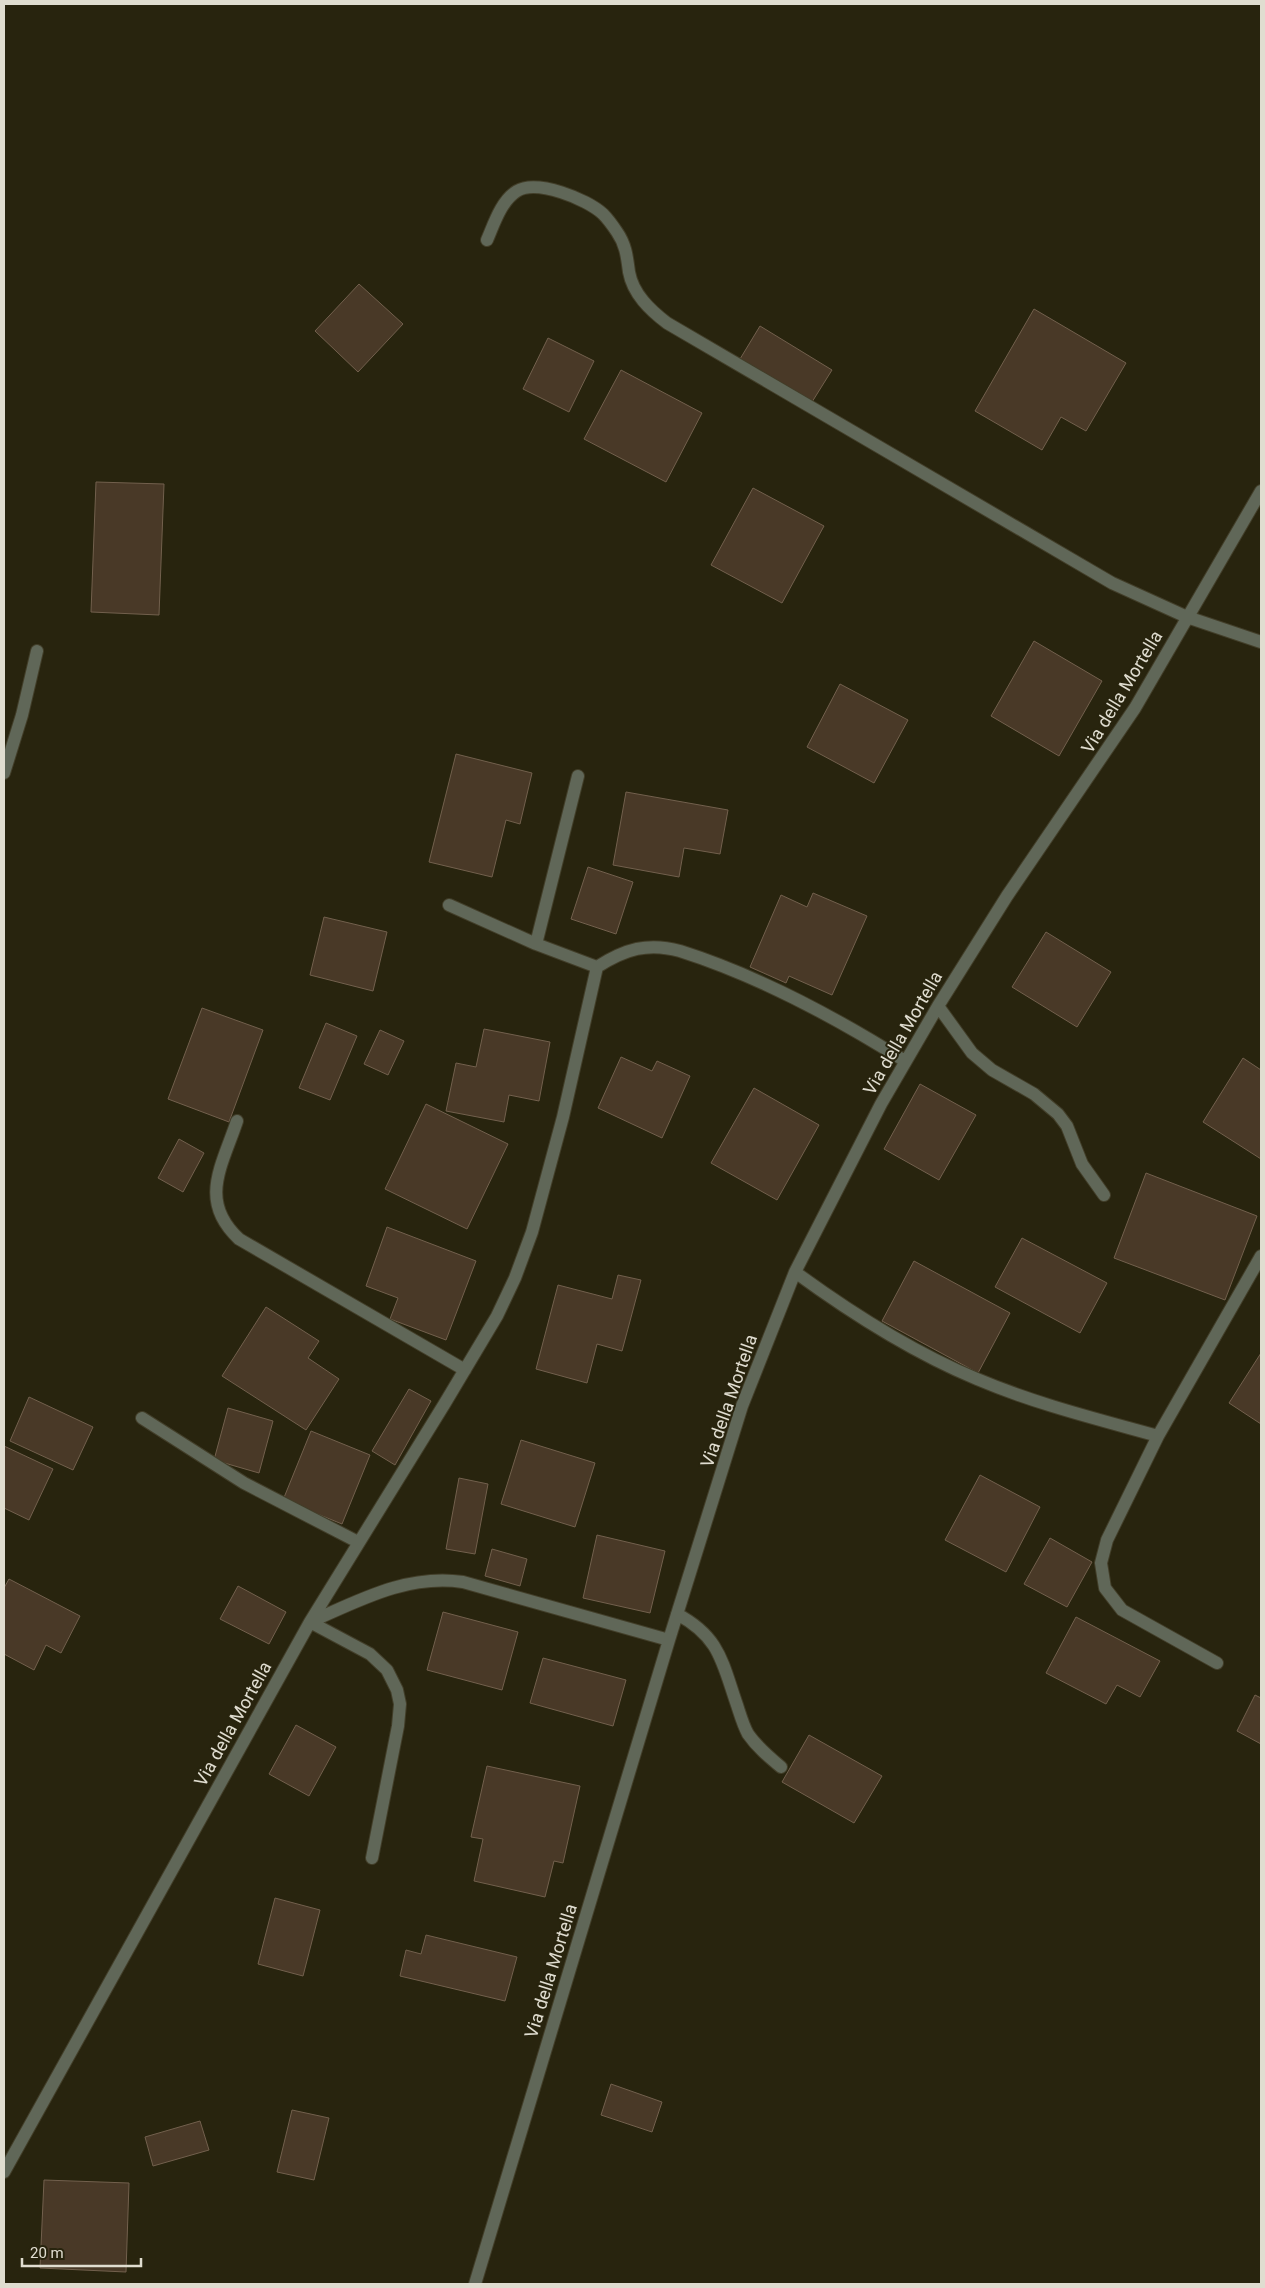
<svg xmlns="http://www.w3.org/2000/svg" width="1265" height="2288" font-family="Roboto,sans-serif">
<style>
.building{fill:#493927;stroke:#72604d}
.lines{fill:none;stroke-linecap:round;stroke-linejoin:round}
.minor-casing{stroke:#423e29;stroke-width:14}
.minor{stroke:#606758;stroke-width:12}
.labels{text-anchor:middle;stroke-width:4;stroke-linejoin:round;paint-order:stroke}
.street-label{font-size:18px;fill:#e0ddd0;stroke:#28240e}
</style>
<rect width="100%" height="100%" fill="#28240e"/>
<path class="building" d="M359,284L403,324L358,372L315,331Z
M1034,309L1126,363L1086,431L1061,417L1042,450L975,411Z
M760,326L832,370L812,402L740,359Z
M548,338L594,361L569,412L523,389Z
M621,370L702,413L666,482L584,439Z
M96,482L164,484L159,615L91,612Z
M753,488L824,526L782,603L711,565Z
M1034,641L1102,681L1059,756L991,716Z
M840,684L908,720L874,783L807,747Z
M456,754L532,773L520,824L506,820L492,877L429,862Z
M626,792L728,810L720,854L684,848L679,877L613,865Z
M588,867L633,882L616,934L571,919Z
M813,893L867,916L832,995L789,976L786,983L750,967L781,895L807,907Z
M324,917L387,932L373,991L310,975Z
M1046,932L1111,972L1077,1027L1012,987Z
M202,1008L263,1030L229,1122L168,1099Z
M326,1023L357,1036L330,1100L299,1088Z
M484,1029L550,1042L539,1101L509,1095L504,1122L446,1111L456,1063L476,1067Z
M380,1030L404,1041L388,1075L364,1064Z
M621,1057L652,1071L657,1061L690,1076L662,1138L598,1108Z
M1243,1058L1261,1070V1159L1203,1122Z
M920,1084L976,1115L939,1180L884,1149Z
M754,1088L819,1125L777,1200L711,1163Z
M426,1104L508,1144L467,1229L385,1189Z
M179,1139L204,1153L183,1192L158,1178Z
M1146,1173L1257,1216L1225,1300L1114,1258Z
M387,1227L476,1261L446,1340L390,1319L398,1298L366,1286Z
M1022,1238L1107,1283L1080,1333L995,1287Z
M914,1261L1010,1313L978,1373L882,1321Z
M618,1275L641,1280L622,1351L597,1344L587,1383L536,1369L558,1285L612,1299Z
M266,1307L319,1341L308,1358L339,1379L306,1430L222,1376Z
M1261,1353V1424L1229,1403Z
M409,1389L431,1401L395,1465L372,1451Z
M29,1397L93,1427L73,1470L10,1441Z
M228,1408L273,1421L259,1473L214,1460Z
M311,1431L370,1455L342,1524L283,1500Z
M521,1440L595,1463L575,1527L501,1504Z
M4,1446L53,1469L29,1520L4,1508Z
M980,1475L1040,1507L1006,1572L945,1540Z
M459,1478L488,1484L475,1554L446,1549Z
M597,1535L665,1551L650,1613L583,1598Z
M1050,1538L1092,1562L1067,1607L1024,1584Z
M492,1549L527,1559L520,1586L485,1576Z
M9,1579L80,1616L61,1653L46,1645L34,1670L4,1654V1588Z
M238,1586L286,1612L269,1644L220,1619Z
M443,1612L518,1632L502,1690L427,1670Z
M1076,1617L1160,1661L1140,1697L1117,1685L1106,1704L1046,1673Z
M543,1658L626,1680L613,1726L530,1703Z
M1255,1695L1261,1698V1744L1237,1731Z
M296,1725L336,1747L309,1796L269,1774Z
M809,1735L882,1776L854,1823L782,1782Z
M487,1766L580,1786L563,1863L554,1861L545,1897L474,1881L483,1839L471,1837Z
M275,1898L320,1910L303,1976L258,1964Z
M426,1935L517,1957L505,2001L400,1976L406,1950L421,1954Z
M611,2084L662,2102L652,2132L601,2115Z
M292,2110L329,2118L314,2180L277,2172Z
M200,2121L209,2150L153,2166L145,2137Z
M44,2180L129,2183L126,2272L40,2268Z"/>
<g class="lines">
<g class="minor-casing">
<path id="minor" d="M487,240C494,224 501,201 517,191C537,179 587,199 603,214C608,219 613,226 617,232C626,245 627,257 629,272C633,294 650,310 667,323L1112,583L1187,617L1261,642
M4,773L22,715L37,651
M449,905L536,944L597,967
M536,944L578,776
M938,1006L972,1053L992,1070L1034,1094L1058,1114L1067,1126L1082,1164L1104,1195
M237,1121C222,1166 198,1201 239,1239L465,1370
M795,1272C851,1313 912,1352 977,1379C1036,1404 1097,1419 1158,1436
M142,1418L244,1483L358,1542
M677,1614C720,1637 722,1662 737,1705C740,1714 743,1725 748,1734C757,1747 769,1757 781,1767
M1217,1663L1122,1610L1105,1588L1101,1563L1107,1540L1158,1436L1261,1256
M372,1858L398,1726L400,1704L397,1690L387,1670L370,1654L310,1622L445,1403L497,1316L515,1278L532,1232L563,1117L597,967C625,949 648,942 680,951C759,976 835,1017 905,1061
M4,2172L310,1622C360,1600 407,1574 463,1582L669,1640
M475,2284L669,1640L742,1406L795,1272L881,1104L938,1006L1007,896L1135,708L1261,491"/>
</g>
<use href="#minor" class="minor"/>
</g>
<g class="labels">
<g class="street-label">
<text transform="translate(1122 692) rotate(-59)" y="6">Via della Mortella</text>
<text transform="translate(903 1033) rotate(-60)" y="6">Via della Mortella</text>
<text transform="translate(729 1401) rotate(-71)" y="6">Via della Mortella</text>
<text transform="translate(233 1724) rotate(-61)" y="6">Via della Mortella</text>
<text transform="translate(551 1971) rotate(-73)" y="6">Via della Mortella</text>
</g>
</g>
<rect width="1265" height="2288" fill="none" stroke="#e0ddd0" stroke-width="10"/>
<path d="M22 2258v8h119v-8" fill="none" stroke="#e0ddd0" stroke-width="2.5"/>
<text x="30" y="2258" font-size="15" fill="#e0ddd0" stroke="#28240e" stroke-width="4" paint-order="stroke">20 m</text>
</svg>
